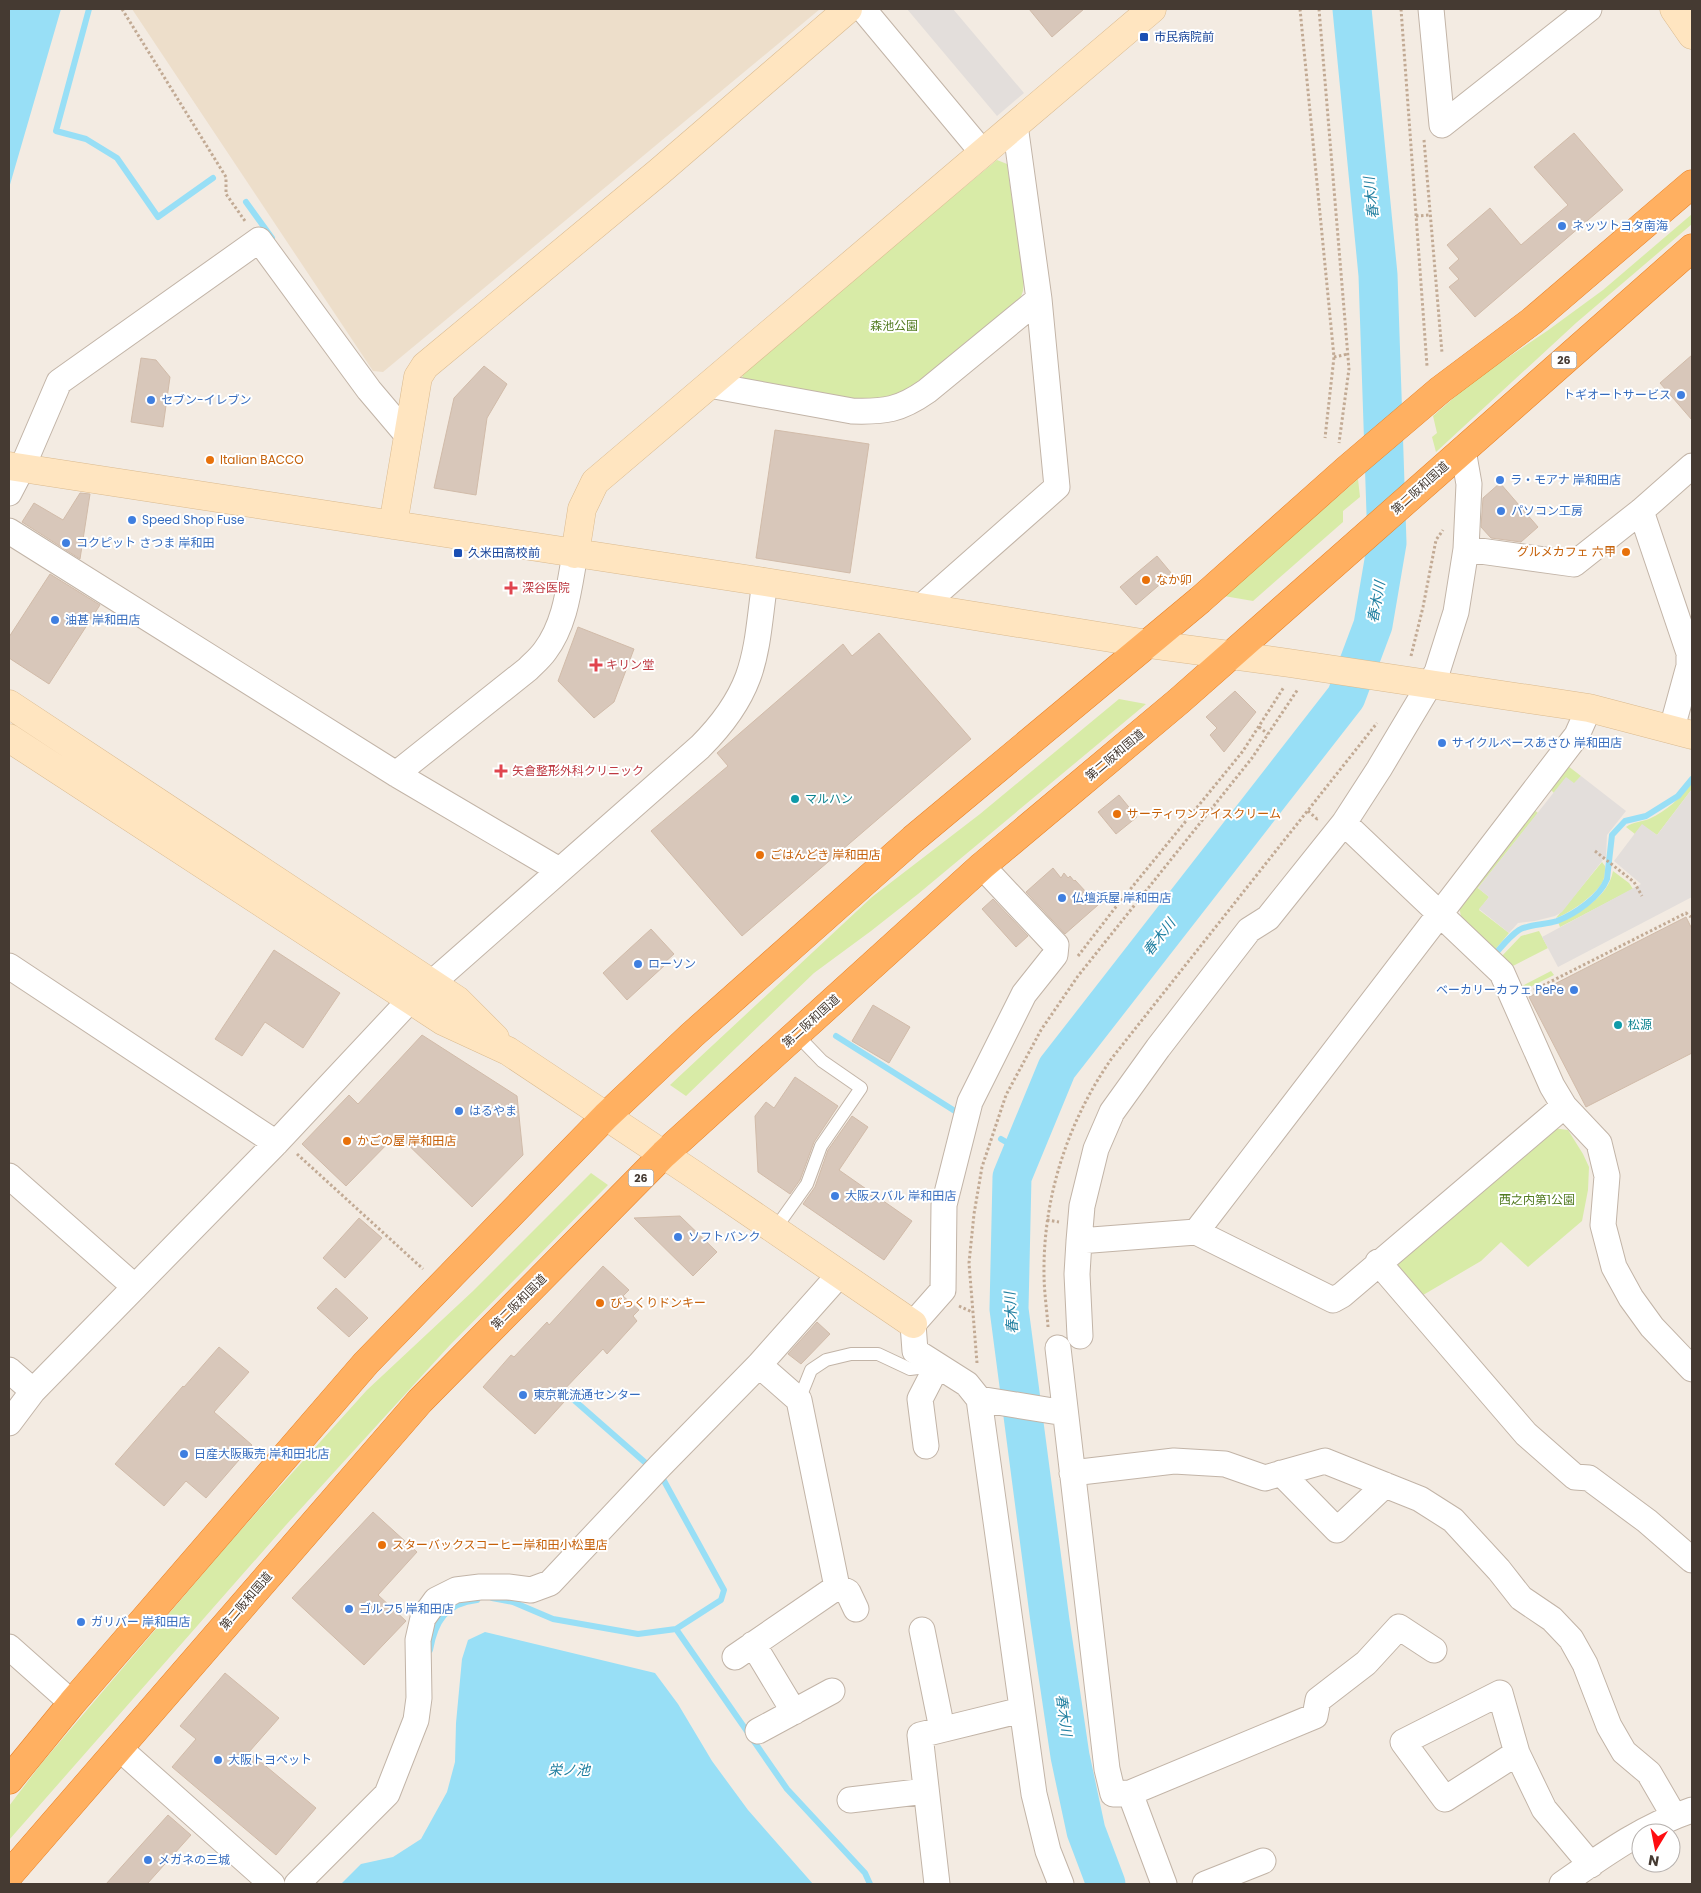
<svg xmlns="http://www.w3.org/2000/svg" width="1701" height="1893" font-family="Poppins,'Noto Sans JP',sans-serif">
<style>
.education{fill:#eddeca}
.green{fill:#d8eba7}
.parking{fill:#e3dedb}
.water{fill:#98dff6}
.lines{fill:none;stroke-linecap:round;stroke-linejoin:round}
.stream{stroke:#98dff6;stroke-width:6}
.river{stroke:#98dff6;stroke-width:39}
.building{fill:#d8c7ba;stroke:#d1bba9}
.lane-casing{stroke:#c2b4a7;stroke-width:14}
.street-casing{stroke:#c2b4a7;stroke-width:27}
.secondary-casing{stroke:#daba8f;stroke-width:29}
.highway-casing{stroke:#ea8125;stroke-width:29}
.path{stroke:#c2aa94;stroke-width:3;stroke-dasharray:2.5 2.5;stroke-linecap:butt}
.lane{stroke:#fff;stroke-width:12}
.street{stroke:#fff;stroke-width:25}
.secondary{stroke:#ffe5c0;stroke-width:28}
.highway{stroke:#ffb061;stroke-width:28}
.transit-dot{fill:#1a4fb4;stroke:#fff;stroke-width:2}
.shop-dot{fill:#3f7fe0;stroke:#fff;stroke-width:2}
.food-dot{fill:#e8710a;stroke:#fff;stroke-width:2}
.health-dot{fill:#e0444e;stroke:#fff;stroke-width:2}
.culture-dot{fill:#0f9aa8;stroke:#fff;stroke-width:2}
.labels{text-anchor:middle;stroke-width:4;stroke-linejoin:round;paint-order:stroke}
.shield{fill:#fff;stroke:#7d7570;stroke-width:1}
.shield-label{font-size:11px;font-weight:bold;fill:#453a32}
.transit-label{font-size:12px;fill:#164399;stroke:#fff;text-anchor:start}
.shop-label{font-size:12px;fill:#366cbe;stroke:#fff;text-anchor:start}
.park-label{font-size:12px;fill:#527b21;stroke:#fff}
.food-label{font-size:12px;fill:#c56008;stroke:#fff;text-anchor:start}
.street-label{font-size:12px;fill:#453a32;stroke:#fff}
.health-label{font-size:12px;fill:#be3a42;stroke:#fff;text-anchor:start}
.culture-label{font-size:12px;fill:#0d838f;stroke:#fff;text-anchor:start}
.water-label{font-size:14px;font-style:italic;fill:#207fa0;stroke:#fff}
</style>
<rect width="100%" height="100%" fill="#f3ebe2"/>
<path class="education" d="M132,9H820L383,372L373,371Z"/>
<path class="green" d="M997,160L1007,164L1024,281L1023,291L1019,302L931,377L879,406L742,380L743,371Z
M1692,214V224L1576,323L1436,452L1432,437L1437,433L1433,416L1473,381L1547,331L1603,290Z
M1358,479L1360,497L1343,511V522L1253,601L1224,596Z
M1119,699L1146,704L918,894L871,931L814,973L686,1096L670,1085L872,897L980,814Z
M1568,766L1581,776L1574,784L1566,778L1554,793L1550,789Z
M1692,783V789L1657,835L1642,825L1635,834L1626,827C1633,822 1641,822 1649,819C1667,811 1680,798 1692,783Z
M1533,809L1538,813L1478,888L1489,897L1479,910L1509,933L1494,951L1462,922L1459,906Z
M1602,862L1605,866C1605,871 1605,876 1603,881C1596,895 1570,913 1556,918Z
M1613,871L1629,883L1633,889L1560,927L1558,922C1581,911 1608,898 1613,871Z
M1539,931L1548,948L1511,967L1501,957L1521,936Z
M1551,971L1554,975L1522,991L1520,987Z
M1552,1128L1568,1130L1583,1154L1589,1167L1588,1190L1582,1221L1528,1267L1501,1242L1481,1261L1418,1298L1397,1273L1399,1260Z
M591,1173L608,1185L450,1345L286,1525L9,1840V1806L41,1764L230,1542L367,1390L473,1291Z"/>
<path class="parking" d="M907,9H953L1024,93L997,116Z
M1581,776L1626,811L1607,835L1606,856L1562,912L1555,916L1535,921L1518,923L1509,933L1479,909L1489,897L1478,888L1566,777L1574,783Z
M1692,789V897L1558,967L1542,937L1641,884L1614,861L1642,824L1657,835Z"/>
<path class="water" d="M9,9H61L9,188Z
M485,1632L655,1673L678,1704L712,1761L748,1810L813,1884H341L361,1864L393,1857L421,1839L447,1792L455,1762L456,1723L462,1659L468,1640Z"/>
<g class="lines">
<path class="stream" d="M89,9L56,131L86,139L117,158L158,217L213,178
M246,202L272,238
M1496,953C1503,945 1510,936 1519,930C1529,924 1545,925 1557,921C1575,914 1600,897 1607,879L1612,835L1625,821L1646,816L1678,796L1692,779
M836,1036L958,1113
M1001,1139L1023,1152
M558,1386L648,1465
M663,1479L724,1590L721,1600L676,1629
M492,1598L513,1602L553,1619L638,1634L676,1629L787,1789L865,1873L870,1884
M430,1650C435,1622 446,1603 477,1600"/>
<path class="river" d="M1106,1884L1086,1831L1070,1756L1050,1621L1009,1309L1012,1177L1057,1068L1346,697L1373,625L1387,543L1378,275L1352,9"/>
</g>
<path class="building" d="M1029,9H1084L1052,37Z
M1574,133L1623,190L1475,317L1449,287L1459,279L1449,268L1459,259L1447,245L1490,208L1521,245L1568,205L1534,167Z
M1692,355V420L1660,383Z
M141,358L156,360L170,377L163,427L131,422Z
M484,366L507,384L487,418L476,495L434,488L454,398Z
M775,430L869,444L850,573L756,558Z
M1500,483L1538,527L1521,542L1491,538L1481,527L1483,498Z
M80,493L90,494L80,559L22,522L34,503L63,520Z
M1157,556L1172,574L1136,605L1120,587Z
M50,574L100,605L49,684L9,658V637Z
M578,627L634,649L614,702L594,718L558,681Z
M879,633L971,739L742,936L651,831L728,766L717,753L843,644L852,656Z
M1235,691L1256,712L1224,752L1210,735L1217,728L1206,717Z
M1119,795L1137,817L1116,834L1098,812Z
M1053,868L1061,878L1064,873L1068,878L1070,876L1074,881L1075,880L1098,905L1065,934L1026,892Z
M993,899L1028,936L1016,947L982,909Z
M1686,917L1692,929V1053L1586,1107L1529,997Z
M651,929L674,954L664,963L665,965L627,1000L603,973Z
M274,950L340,993L303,1048L265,1022L242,1056L215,1039Z
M873,1005L910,1027L889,1063L852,1041Z
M422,1035L517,1096L523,1155L472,1207L397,1134L346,1186L302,1144L349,1095L358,1104Z
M795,1077L838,1106L814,1142L800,1180L790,1194L758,1172L755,1116L766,1102L774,1108Z
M852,1116L868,1127L839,1170L912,1221L884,1260L803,1204L815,1187L828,1150Z
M680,1216L717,1252L693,1276L634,1218Z
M359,1218L382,1238L345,1278L323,1258Z
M603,1266L629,1290L623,1296L639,1310L633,1316L637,1321L607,1354L603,1349L558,1396L564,1402L535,1434L483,1387L511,1355L514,1357L547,1322L549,1325Z
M336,1288L368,1318L349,1337L317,1308Z
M817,1322L830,1334L801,1364L788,1354Z
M219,1347L249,1372L214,1412L252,1445L206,1498L186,1481L164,1506L115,1464L183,1386L184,1387Z
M373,1512L417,1552L378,1595L406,1621L364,1665L292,1598Z
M225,1673L279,1718L249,1752L316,1808L276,1855L172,1767L196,1739L180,1726Z
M168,1815L191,1835L147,1884H106Z"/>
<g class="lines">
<g class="lane-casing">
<path id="lane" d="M775,1229L807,1184L821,1146L861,1088L822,1061L796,1034
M799,1400L811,1370L826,1360L851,1354H878L910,1369L934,1366"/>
</g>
<g class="street-casing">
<path id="street" d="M863,9L983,153
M1431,9L1442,125L1589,9
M709,385L852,411C885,412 900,410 927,391L1039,299
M9,493L22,468L59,382L259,240L369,390L408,436
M1641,511L1689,653V666L1672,728
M9,531L396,774L559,870
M1466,549L1574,564L1641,511L1692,466
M921,607L1057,487L1039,299L1015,125
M396,774L528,669C534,663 540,658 545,651C566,623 569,587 575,554
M1344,823L1502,973L1552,1086L1564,1106L1599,1143L1607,1176L1603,1225L1614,1267L1631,1298L1652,1327L1692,1369
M982,866L1056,945L1055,955L1024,994L970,1102L944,1205L943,1290L913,1324L915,1351L967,1384L979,1399L1034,1794L1048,1851L1061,1884
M9,966L276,1143
M432,983L700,747C720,727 738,704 748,677C759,647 760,613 765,582
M9,1176L135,1287
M1196,1232L1577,735L1589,708
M1079,1241L1196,1232L1333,1300L1342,1295L1564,1106
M1378,1262L1526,1434L1575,1477L1589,1478L1647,1521L1692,1560
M1080,1336L1077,1274L1079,1241L1082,1206L1096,1149L1112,1112L1158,1048L1249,930L1268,918L1344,823L1379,769L1437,672L1456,612L1466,549L1469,484L1463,450
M1058,1348L1107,1769L1113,1794L1130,1793L1315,1716L1318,1700L1366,1663L1399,1627L1434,1650
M759,1365L799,1400L837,1587L848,1592L856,1609
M9,1370L33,1391
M979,1399L1065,1413
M9,1423L33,1391L276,1143L410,1000
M926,1446L920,1399L937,1366
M1072,1473L1174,1461L1225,1464L1265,1478L1325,1461L1420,1499L1453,1520L1499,1570L1521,1598L1552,1619L1571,1639L1585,1664L1609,1726L1624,1752L1649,1773L1674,1816
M1281,1473L1337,1530L1385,1485
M922,1630L942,1729
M753,1644L794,1712
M9,1647L72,1703
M735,1657L837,1587
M758,1731L832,1691
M119,1748L272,1884
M1517,1753L1445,1799L1403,1742L1500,1693L1517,1753L1544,1809L1591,1865
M1130,1793L1164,1884
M850,1800L926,1791
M297,1884L387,1794L416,1720L419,1698L418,1640L423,1618L436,1600L456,1590L480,1587H508L531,1590L550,1583L660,1466L759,1365L840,1274
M937,1884L920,1735L1022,1710
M1205,1884L1263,1861
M1562,1884C1605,1854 1642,1827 1692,1810"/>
</g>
<g class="secondary-casing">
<path id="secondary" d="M1674,9L1692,35
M9,466L765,582L1148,644L1289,663L1589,708L1692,735
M393,525L418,377L425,366L660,171L848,9
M575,554L582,509L595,482L1152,9
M9,704L457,1000L495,1038
M9,738L443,1021L508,1051L693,1174L913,1324"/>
</g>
<g class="highway-casing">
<path id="highway" d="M9,1780L72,1703L366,1363L606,1116L692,1035L913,839L1200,600L1346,470L1440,390L1532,321L1692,184
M9,1875L420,1401L664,1154L982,866L1179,701L1692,248"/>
</g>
<path class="path" d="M122,9L226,177V194L245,221
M1300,9L1334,357L1325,438
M1319,9L1349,369L1339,443
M1401,9L1427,366
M1424,140L1442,353
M1416,216L1430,215
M1334,357L1348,354
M1411,656L1423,607L1436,540L1443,530
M1259,727L1268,734
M1308,811L1317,819L1318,818
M1595,851L1634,882L1642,896
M1078,956L1115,908L1243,751L1284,687
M1534,990L1686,913L1691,917
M297,1154L423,1269
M1047,1220L1059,1222
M959,1306L972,1312
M1048,1327C1047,1310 1044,1292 1044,1274C1043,1197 1068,1121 1112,1058L1377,723
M977,1363L969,1263L974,1214L982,1167L1006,1095L1041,1030L1078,976L1252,758L1298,689"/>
<use href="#lane" class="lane"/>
<use href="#street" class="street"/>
<use href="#secondary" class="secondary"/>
<use href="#highway" class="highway"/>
</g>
<g class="transit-dot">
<rect x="1139" y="32" width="10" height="10" rx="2.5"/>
<rect x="453" y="548" width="10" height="10" rx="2.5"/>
</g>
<g class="shop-dot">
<circle cx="1562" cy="226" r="5"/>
<circle cx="1681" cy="395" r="5"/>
<circle cx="151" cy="400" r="5"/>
<circle cx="1500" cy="480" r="5"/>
<circle cx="1501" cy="511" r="5"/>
<circle cx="132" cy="520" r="5"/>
<circle cx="66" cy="543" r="5"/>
<circle cx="55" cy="620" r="5"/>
<circle cx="1442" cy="743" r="5"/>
<circle cx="1062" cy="898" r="5"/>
<circle cx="638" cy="964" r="5"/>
<circle cx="1574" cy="990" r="5"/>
<circle cx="459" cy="1111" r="5"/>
<circle cx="835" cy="1196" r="5"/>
<circle cx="678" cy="1237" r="5"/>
<circle cx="523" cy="1395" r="5"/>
<circle cx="184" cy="1454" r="5"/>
<circle cx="349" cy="1609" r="5"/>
<circle cx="81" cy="1622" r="5"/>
<circle cx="218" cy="1760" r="5"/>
<circle cx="148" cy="1860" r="5"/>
</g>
<g class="food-dot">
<circle cx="210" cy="460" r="5"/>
<circle cx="1626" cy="552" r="5"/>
<circle cx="1146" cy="580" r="5"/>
<circle cx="1117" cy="814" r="5"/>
<circle cx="760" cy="855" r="5"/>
<circle cx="347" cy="1141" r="5"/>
<circle cx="600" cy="1303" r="5"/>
<circle cx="382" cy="1545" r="5"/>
</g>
<g class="health-dot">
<path d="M508.5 580.5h5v5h5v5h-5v5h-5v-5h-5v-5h5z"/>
<path d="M593.5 657.5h5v5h5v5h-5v5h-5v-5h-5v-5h5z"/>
<path d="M498.5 763.5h5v5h5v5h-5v5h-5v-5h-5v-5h5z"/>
</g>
<g class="culture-dot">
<circle cx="795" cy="799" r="5"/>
<circle cx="1618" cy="1025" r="5"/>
</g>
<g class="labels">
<g class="shield">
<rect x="1551.5" y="351.5" width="25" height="17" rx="4"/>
<rect x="628.5" y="1169.5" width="25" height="17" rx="4"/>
</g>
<g class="shield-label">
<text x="1564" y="364">26</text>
<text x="641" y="1182">26</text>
</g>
<g class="transit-label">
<text x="1154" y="41">市民病院前</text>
<text x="468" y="557">久米田高校前</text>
</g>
<g class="shop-label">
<text x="1572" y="230">ネッツトヨタ南海</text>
<text x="1671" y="399" text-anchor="end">トギオートサービス</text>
<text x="161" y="404">セブン-イレブン</text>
<text x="1510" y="484">ラ・モアナ 岸和田店</text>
<text x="1511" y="515">パソコン工房</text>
<text x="142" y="524">Speed Shop Fuse</text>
<text x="76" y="547">コクピット さつま 岸和田</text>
<text x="65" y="624">油甚 岸和田店</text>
<text x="1452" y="747">サイクルベースあさひ 岸和田店</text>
<text x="1072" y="902">仏壇浜屋 岸和田店</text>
<text x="648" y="968">ローソン</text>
<text x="1564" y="994" text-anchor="end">ベーカリーカフェ PePe</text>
<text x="469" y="1115">はるやま</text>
<text x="845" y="1200">大阪スバル 岸和田店</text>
<text x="688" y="1241">ソフトバンク</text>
<text x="533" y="1399">東京靴流通センター</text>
<text x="194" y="1458">日産大阪販売 岸和田北店</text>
<text x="359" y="1613">ゴルフ5 岸和田店</text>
<text x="91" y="1626">ガリバー 岸和田店</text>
<text x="228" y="1764">大阪トヨペット</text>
<text x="158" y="1864">メガネの三城</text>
</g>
<g class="park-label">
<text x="894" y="330">森池公園</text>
<text x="1537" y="1204">西之内第1公園</text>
</g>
<g class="food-label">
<text x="220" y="464">Italian BACCO</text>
<text x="1616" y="556" text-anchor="end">グルメカフェ 六甲</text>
<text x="1156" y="584">なか卯</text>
<text x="1127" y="818">サーティワンアイスクリーム</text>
<text x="770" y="859">ごはんどき 岸和田店</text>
<text x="357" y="1145">かごの屋 岸和田店</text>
<text x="610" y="1307">びっくりドンキー</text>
<text x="392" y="1549">スターバックスコーヒー岸和田小松里店</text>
</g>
<g class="street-label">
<text transform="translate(1420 488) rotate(-42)" y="4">第二阪和国道</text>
<text transform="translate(1115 755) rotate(-40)" y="4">第二阪和国道</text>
<text transform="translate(811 1021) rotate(-42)" y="4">第二阪和国道</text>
<text transform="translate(519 1302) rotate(-45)" y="4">第二阪和国道</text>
<text transform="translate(246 1601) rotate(-49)" y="4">第二阪和国道</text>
</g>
<g class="health-label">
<text x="522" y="592">深谷医院</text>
<text x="606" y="669">キリン堂</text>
<text x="512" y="775">矢倉整形外科クリニック</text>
</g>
<g class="culture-label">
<text x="805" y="803">マルハン</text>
<text x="1628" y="1029">松源</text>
</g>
<g class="water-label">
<text transform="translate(1371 198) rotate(-96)" y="5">春木川</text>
<text transform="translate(1376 602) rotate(-80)" y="5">春木川</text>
<text transform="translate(1159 937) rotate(-52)" y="5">春木川</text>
<text transform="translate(1011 1313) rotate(-94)" y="5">春木川</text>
<text transform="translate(1064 1715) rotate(82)" y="5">春木川</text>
<text x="569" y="1775">栄ノ池</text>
</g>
</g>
<rect width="1701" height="1893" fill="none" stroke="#453a32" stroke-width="20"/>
<g transform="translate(1656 1848) rotate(190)"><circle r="24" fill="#ffffff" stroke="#b5b0ad"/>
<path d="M0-4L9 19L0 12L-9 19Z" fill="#ff0d11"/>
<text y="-8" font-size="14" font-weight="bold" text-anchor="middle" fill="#453a32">N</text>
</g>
</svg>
